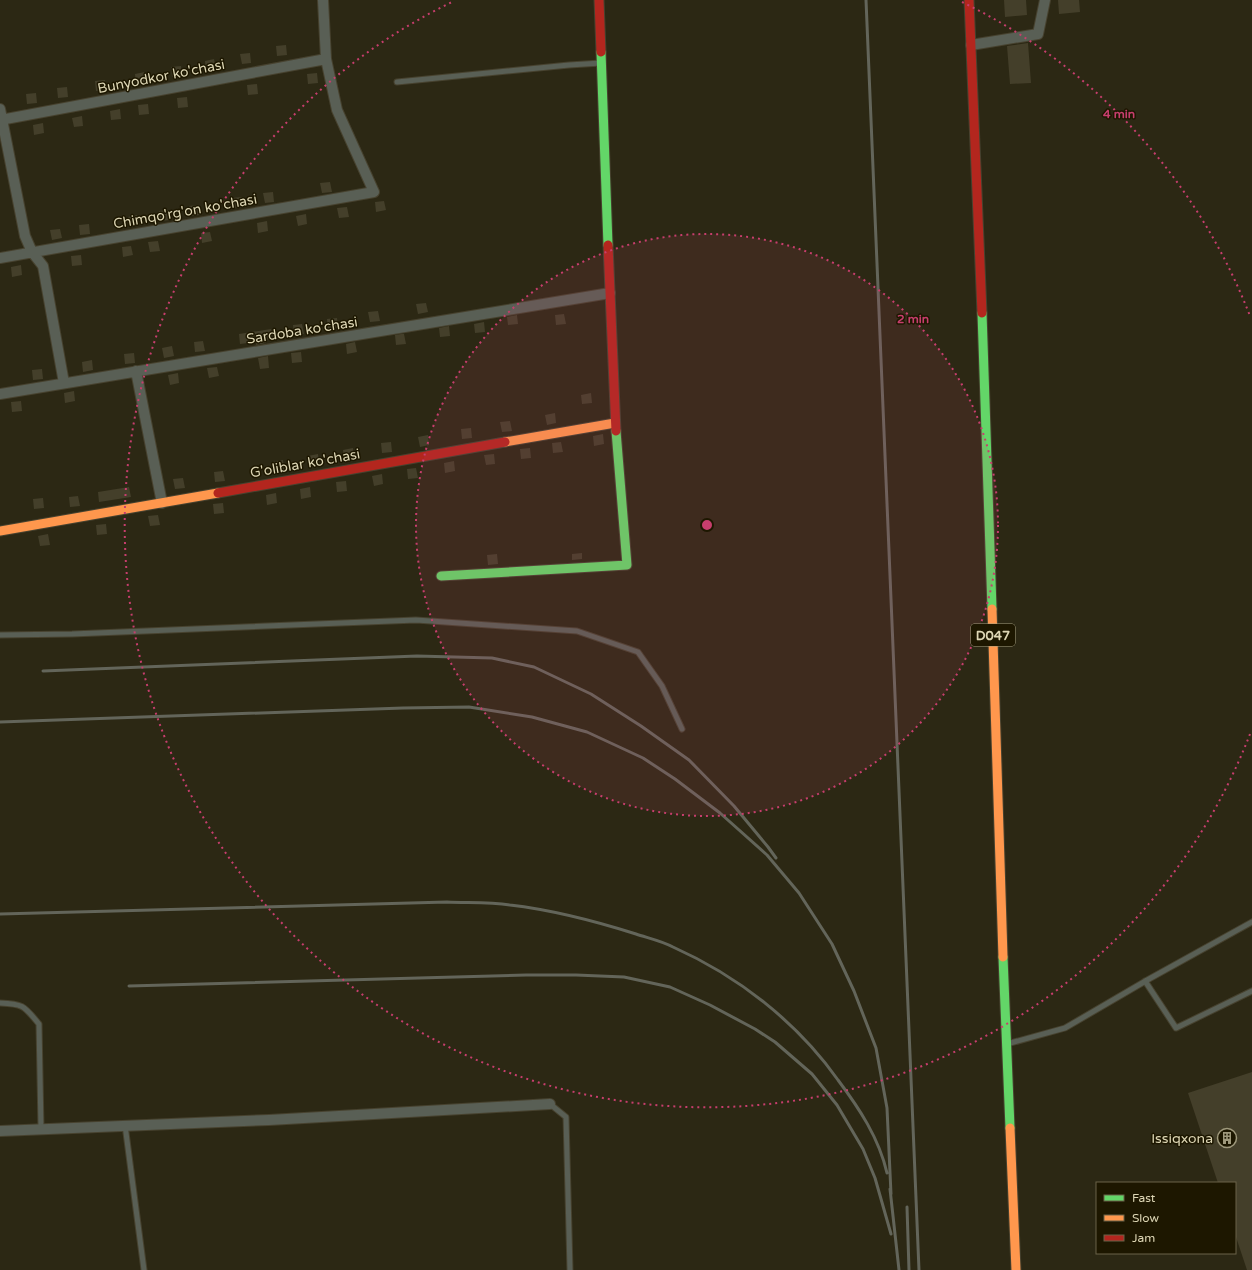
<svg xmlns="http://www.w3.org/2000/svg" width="1252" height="1270" font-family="'Varela Round',sans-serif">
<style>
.building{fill:#443f2a}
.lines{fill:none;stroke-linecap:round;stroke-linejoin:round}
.lane-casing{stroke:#47422f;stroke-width:7}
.street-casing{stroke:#47422f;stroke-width:12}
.fast-casing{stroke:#47422f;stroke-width:11}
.slow-casing{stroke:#47422f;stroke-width:11}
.jam-casing{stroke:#47422f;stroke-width:11}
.lane{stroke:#595f55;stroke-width:5}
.street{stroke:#595f55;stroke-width:10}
.fast{stroke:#63d668;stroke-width:9}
.slow{stroke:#ff974d;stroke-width:9}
.jam{stroke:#b3261e;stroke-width:9}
.rail{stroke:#63655a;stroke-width:3}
.ring{fill:none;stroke:#c73e6d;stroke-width:2;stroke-dasharray:2 4}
.labels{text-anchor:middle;stroke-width:3;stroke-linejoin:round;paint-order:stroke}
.shield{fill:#1d1700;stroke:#a39d7e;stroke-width:1}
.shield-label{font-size:13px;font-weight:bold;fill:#ddd6b4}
.street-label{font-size:14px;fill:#ddd6b4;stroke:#1d1700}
.poi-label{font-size:14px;fill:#ddd6b4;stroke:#1d1700;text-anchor:end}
.centre{fill:#c73e6d;stroke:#1d1700;stroke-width:2}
.ring-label{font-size:12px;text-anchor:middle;font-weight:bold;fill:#c73e6d;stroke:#1d1700;stroke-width:3;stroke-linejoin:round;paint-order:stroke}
</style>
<rect width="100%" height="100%" fill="#2c2814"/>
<path class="building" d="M1004,0H1026L1027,15L1005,17Z
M1058,0H1079L1080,12L1059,14Z
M1028,43L1031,83L1010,84L1007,46Z
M286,45L287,55L277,56L276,46Z
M250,53L251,63L242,64L240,54Z
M214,59L216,69L206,71L205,61Z
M181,66L182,76L172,77L171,67Z
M145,72L146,82L136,84L135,74Z
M317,73L318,83L308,84L307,74Z
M105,80L106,90L96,91L95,81Z
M257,84L258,94L248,95L247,85Z
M67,87L68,97L58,98L57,88Z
M36,93L37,103L27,104L26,94Z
M187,97L188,107L178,108L177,98Z
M148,104L149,114L139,115L138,105Z
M120,109L121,119L111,120L110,111Z
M82,116L83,126L74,127L72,118Z
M43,123L44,133L34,135L33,125Z
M330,182L332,192L322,193L320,183Z
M273,192L274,202L265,203L263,193Z
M242,197L244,207L234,208L232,198Z
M384,201L386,210L376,212L375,202Z
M199,205L200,215L190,216L189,206Z
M347,207L349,217L339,218L337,208Z
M169,210L170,220L160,221L159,211Z
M306,214L307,224L298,226L296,216Z
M137,215L139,225L129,227L128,217Z
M267,221L268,231L258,233L257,223Z
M89,224L90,234L80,235L79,225Z
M60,229L62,238L52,240L50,230Z
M210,232L212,241L202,243L201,233Z
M158,241L160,251L150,252L148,242Z
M131,246L133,255L123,257L122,247Z
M81,255L82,265L72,266L71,256Z
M21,265L22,275L12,277L11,267Z
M426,303L428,312L418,314L416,304Z
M378,311L380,321L370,322L368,312Z
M564,314L566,324L556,325L555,315Z
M517,315L518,324L508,325L507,317Z
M337,318L338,328L328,329L327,319Z
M484,322L485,332L475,333L474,324Z
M302,324L304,334L294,335L293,325Z
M449,326L450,336L440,337L439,328Z
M271,329L272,339L266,340V343L256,345V342L240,344L239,334Z
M401,334H404L406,344L396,345L395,335Z
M203,341L205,351L195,352L194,342Z
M355,342L357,352L347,354L346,344Z
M172,346L174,356L164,358L162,348Z
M301,352L302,362L292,363L291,353Z
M134,353L135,363L125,364L124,354Z
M268,356L269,368L260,369L258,358Z
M92,360L93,370L83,372L82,362Z
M217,367L219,376L209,378L207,368Z
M42,369L43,379L33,380L32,370Z
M178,373L179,383L170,385L168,375Z
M74,391L75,401L65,403L64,393Z
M591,393L592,403L582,404L581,395Z
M21,401L22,411L12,412L11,402Z
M555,413L556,423L547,425L545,415Z
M510,421L512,431L502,432L500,422Z
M471,428L472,438L462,439L461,429Z
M603,434L604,444L594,446L593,436Z
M428,435L429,445L420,447L418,437Z
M391,442L392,452L382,453L381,443Z
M561,442L563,452L553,453L552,443Z
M353,448L354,458L344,459L343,450Z
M530,448L531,458L521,459L520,449Z
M318,454L319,464L309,466L308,456Z
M494,454L495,464L486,465L484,455Z
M283,460L284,470L274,472L273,462Z
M454,461L455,471L445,473L444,463Z
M416,468L418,478L408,479L407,469Z
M223,471L225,481L215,482L214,472Z
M382,474L383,484L374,486L372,476Z
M183,478L185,488L175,489L173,479Z
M346,481L347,491L337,492L336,482Z
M129,487L131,497L99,502L98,492Z
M310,487L311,497L301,499L300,489Z
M276,493L277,503L267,505L266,495Z
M78,496L80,506L70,507L69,497Z
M43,498L44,508L34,509L33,499Z
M223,503L224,513L214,514L213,504Z
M158,515L160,525L150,526L148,516Z
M106,524L107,534L97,535L96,525Z
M48,534L50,545L40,546L38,536Z
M582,553V559L572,560V554Z
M497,554L498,564L488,565L487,555Z
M1252,1072V1270H1247L1235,1234V1183H1218L1188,1093Z"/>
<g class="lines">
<g class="lane-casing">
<path id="lane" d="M397,82L569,65L601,63
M0,635L72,634L416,620L577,631L638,652L662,686L682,729
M1145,981L1176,1028L1252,991
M0,1003C24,1004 24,1006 39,1024L41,1128
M1007,1044L1065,1028L1149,979L1252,922
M550,1104L566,1117L570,1270
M125,1125L144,1270"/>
</g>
<g class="street-casing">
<path id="street" d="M971,45L1038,34L1045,0
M0,109L25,236L32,252L43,266L64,383
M0,120L326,59
M0,258L374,192L337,110L326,59L323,0
M136,371L162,503
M0,394L610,293
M0,1131L269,1120L550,1104"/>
</g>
<g class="fast-casing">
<path id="fast" d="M601,52L608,245
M982,313L992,609
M441,576L627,565L616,431
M1003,957L1010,1128"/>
</g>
<g class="slow-casing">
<path id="slow" d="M505,442L615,423
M0,531L218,493
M992,609L1003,957
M1010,1128L1016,1270"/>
</g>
<g class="jam-casing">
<path id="jam" d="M599,0L601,52
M969,0L982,313
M608,245L616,431
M218,493L505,442"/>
</g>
<use href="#lane" class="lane"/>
<use href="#street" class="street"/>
<use href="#fast" class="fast"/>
<use href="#slow" class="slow"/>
<use href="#jam" class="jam"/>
<path class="rail" d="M866,0L919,1270
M43,671L417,656L492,658L534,667L591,694L641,726L689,760L734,806L768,847L776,858
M0,722L403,708L469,707L532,717L587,732L643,758L675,779L720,813L767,855L799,893L832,944L854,991L876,1048L887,1108L891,1194
M0,914L447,902C467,903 489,902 510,905C553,910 595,921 636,934C648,938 662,941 673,947C738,976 797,1022 838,1080C859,1108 879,1138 887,1173
M129,986L526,975H576L624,977L670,987L710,1005L755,1029L775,1042L812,1074L837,1105L863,1149L875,1178L891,1234
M890,1189L899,1270
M907,1207L909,1270"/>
</g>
<circle cx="707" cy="525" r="291" fill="#c73e6d" fill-opacity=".12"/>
<g class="ring">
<circle cx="707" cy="525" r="291"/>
<path d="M1250 734A582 582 0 1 1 452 2M962 2A582 582 0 0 1 1250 316"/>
</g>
<defs>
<g id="building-ring" transform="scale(1)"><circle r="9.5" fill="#1d1700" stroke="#9f997c" stroke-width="1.5"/><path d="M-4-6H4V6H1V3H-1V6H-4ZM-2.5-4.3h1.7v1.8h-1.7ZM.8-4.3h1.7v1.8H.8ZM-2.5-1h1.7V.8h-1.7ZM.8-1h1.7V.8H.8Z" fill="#9f997c"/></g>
</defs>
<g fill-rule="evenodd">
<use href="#building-ring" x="1227" y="1138"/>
</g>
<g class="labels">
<rect class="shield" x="971" y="624" width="44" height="22" rx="3"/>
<g class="shield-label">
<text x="993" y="640">D047</text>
</g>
<g class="street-label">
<text transform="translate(161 76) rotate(-11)" y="5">Bunyodkor ko'chasi</text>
<text transform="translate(185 211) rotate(-10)" y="5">Chimqo'rg'on ko'chasi</text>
<text transform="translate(302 330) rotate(-9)" y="5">Sardoba ko'chasi</text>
<text transform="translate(305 463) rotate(-10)" y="5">G'oliblar ko'chasi</text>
</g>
<g class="poi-label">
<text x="1213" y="1143">Issiqxona</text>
</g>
</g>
<circle cx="707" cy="525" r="6" class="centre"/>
<g class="ring-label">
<text x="1119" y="118">4 min</text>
<text x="913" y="323">2 min</text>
</g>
<rect x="1096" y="1182" width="140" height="72" fill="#1d1700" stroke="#6a6348"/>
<rect x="1104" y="1195" width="20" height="6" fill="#63d668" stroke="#6a6348"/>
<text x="1132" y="1202" font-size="12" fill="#ddd6b4">Fast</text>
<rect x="1104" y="1215" width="20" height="6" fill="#ff974d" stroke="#6a6348"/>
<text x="1132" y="1222" font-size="12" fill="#ddd6b4">Slow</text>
<rect x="1104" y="1235" width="20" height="6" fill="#b3261e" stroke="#6a6348"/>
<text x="1132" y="1242" font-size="12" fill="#ddd6b4">Jam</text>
</svg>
